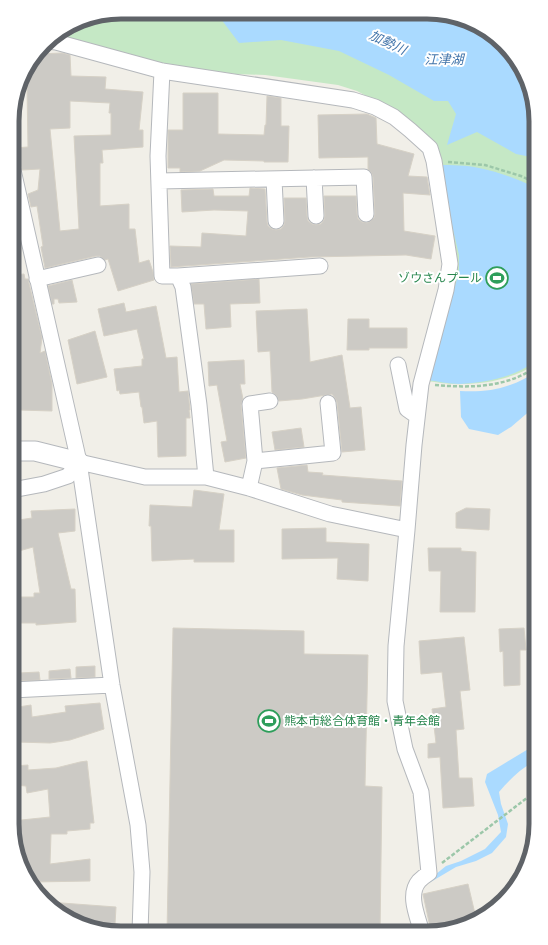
<svg xmlns="http://www.w3.org/2000/svg" width="548" height="945" font-family="'Fira Sans','Noto Sans JP',sans-serif">
<style>
.green{fill:#c5e8c5}
.water{fill:#aadaff}
.building{fill:#cccac5;stroke:#d6d1c6;fill-rule:evenodd}
.lines{fill:none;stroke-linecap:round;stroke-linejoin:round}
.minor-casing{stroke:#b5b8bc;stroke-width:17}
.tertiary-casing{stroke:#b5b8bc;stroke-width:21}
.path{stroke:#9cc7a9;stroke-width:2.5;stroke-dasharray:4 2;stroke-linecap:butt}
.minor{stroke:#fff;stroke-width:15}
.tertiary{stroke:#fff;stroke-width:19}
.labels{text-anchor:middle;stroke-width:4;stroke-linejoin:round;paint-order:stroke}
.leisure-label{font-size:12px;fill:#27864d;stroke:#fff;text-anchor:end}
.water-label{font-size:13px;font-style:italic;fill:#4174aa;stroke:#fff}
.rim{fill:none;stroke:#5f6368;stroke-width:5}
</style>
<rect width="100%" height="100%" fill="#f1efe8"/>
<path class="green" d="M121,12L448,14L499,39L528,80L536,121V364C515,378 487,384 462,384C450,385 437,382 425,381L457,273V256L438,159L401,114L357,91L338,85L265,75L236,74L207,70L159,63L57,34L80,20Z"/>
<path class="water" d="M203,13L448,14L499,39L528,80L536,121V158L516,154L477,132L447,145L456,114L448,101H434L389,75L339,51L281,40L239,43L221,19Z
M438,165C452,165 466,165 479,168C499,172 518,179 536,188V361C532,363 527,367 523,369C505,379 480,383 460,384C449,384 437,381 426,380L459,273V255Z
M536,372V404L532,409L511,427L498,435L469,429L461,417L460,391C477,392 494,391 510,385C519,382 528,377 536,372Z
M536,735V761C521,768 510,779 499,792L501,804L508,824L506,837L492,853L476,861L456,867L429,883H425L446,866L461,861L485,849L501,832L498,815L485,782L487,774L530,748Z"/>
<path class="building" d="M62,53L70,55L71,76L106,77L105,89L143,92L139,130H143V147L102,150L103,163H100V206L129,204V229H135L139,263L149,260L153,272L154,280L118,291L108,259L105,260L100,256H96L45,268L41,247L43,246L37,206L31,207L28,194L38,190L40,169L22,170L20,164L14,161L13,148L28,147L27,87H23V73L38,54ZM70,101L110,103L109,113H111V135L74,136L79,229L60,231L50,129L70,128Z
M183,93H218V134L264,135L265,125H266L267,96L281,98V126H289L288,162H264V161L224,160L200,171L180,172V168H168V130H183Z
M367,114L376,118L377,144L414,154L408,176L427,177L430,195L403,193L404,231L435,236L431,259L406,255L310,257L171,267L170,246L201,247L202,233L246,236L248,211L214,210L182,212L181,190L213,189L214,196H249L250,188L265,189L267,222L268,226L272,229L276,230L281,229L284,225L285,221L284,198H306L307,216L308,221L312,224L316,225L321,224L324,220L325,216L324,196H356L357,214L358,219L362,222L367,223L371,221L374,218L375,214L373,177L371,172L368,169V157L319,158L318,115Z
M24,274L25,279H28L42,338L40,353L45,351L52,384V411L19,410L18,378H13V275Z
M259,279L260,303L230,304L231,327L206,329L204,304H194L191,284Z
M72,280L77,302L59,303L58,299H54V304H52L48,286Z
M124,303L126,312L156,306L166,358L177,357L179,392L188,391L190,410H189L190,418H186V456L158,457L157,421L144,423L142,407H141L139,392L120,394L119,390L117,391L114,369L142,366V359H144L137,329L104,336L98,309Z
M307,309L310,362L342,355L350,408L361,407L365,450L342,452L337,402L335,398L332,394L302,399L279,401L277,396L272,392L270,351L258,352L256,311Z
M348,319H369V328H407V348H369V350H347Z
M95,331L107,377L77,384L68,340Z
M244,360L245,384H240L243,399L241,405L246,458L225,462L221,442L227,441L217,385L209,386L208,362Z
M301,428L304,447L275,450L272,432Z
M307,465L308,472L323,473L322,475L402,481L400,506L342,502V500L302,495L281,489L277,468Z
M194,490L224,494L219,530H234V562H194V559L152,561L151,526H149L150,505L192,507Z
M466,508L490,509L489,530L456,528V513Z
M75,509V531L58,533L71,589H75L76,622L36,625V623H16L15,609H12V597H34V593H40L33,547L12,553V521L32,518L31,511Z
M326,528V542L369,544L368,581L337,579L338,558L282,559V529Z
M428,548H461V551L476,552L475,612H440L441,571H429Z
M173,628L304,631V654L368,655L365,786L382,787L380,933L167,932Z
M524,628L526,650H520V685L504,686L503,651L500,652L499,629Z
M464,637L470,690L460,691L464,729L456,730L459,778H472L474,806L443,808L440,757L428,758V744L436,743L432,709L446,707L442,672L421,674L419,641Z
M95,666V677L76,678V667Z
M70,669L71,678L49,679V671Z
M39,672L40,680L19,681V673Z
M100,703L104,729L70,740L50,743L17,742L15,736L12,708L31,705L32,717L66,712L65,706Z
M87,761L94,823H90V829L67,831V834H51L50,864L90,859V881L33,882L20,866L12,821L50,817L48,789L27,793L26,786L14,785V766L28,765V770L56,768L80,762Z
M468,884L476,918L430,927L423,894Z
M48,902L116,907L115,924L83,922L54,910Z"/>
<g class="lines">
<g class="minor-casing">
<path id="minor" d="M48,41L56,42L162,71L353,100L375,107L394,117L410,130L430,148L434,161L450,264L446,290L421,384L414,445L407,530L396,646L395,701L405,749L421,792L429,873C426,875 422,878 419,881C407,895 418,917 422,933
M162,71L158,156L162,276H178L183,287L199,405L206,477
M13,170L79,462L112,685L138,825L142,872L140,932
M314,178L316,216
M274,179L276,221
M159,181L364,177L366,214
M178,276L320,266
M37,279L98,265
M398,365L407,409L417,416
M255,461L333,453L328,403
M79,462L145,477H206L249,488L330,514L407,530
M249,488L255,461L250,404L270,401
M12,490L44,484L68,476L79,462
M12,690L112,685"/>
</g>
<g class="tertiary-casing">
<path id="tertiary" d="M12,451H35L79,462"/>
</g>
<path class="path" d="M448,162L485,165L521,176L536,183
M435,385C470,388 506,388 536,367
M536,605V604
M442,863L536,791"/>
<use href="#minor" class="minor"/>
<use href="#tertiary" class="tertiary"/>
</g>
<defs>
<g id="stadium-ring" transform="scale(1.15)"><circle r="9.5" fill="#fff" stroke="#2e9e5b" stroke-width="1.5"/><path d="M0-5a6.5 5 0 1 0 0 10a6.5 5 0 1 0 0-10ZM-3.5-1.8h7v3.6h-7Z" fill="#2e9e5b"/></g>
</defs>
<g fill-rule="evenodd">
<use href="#stadium-ring" x="497" y="278"/>
<use href="#stadium-ring" x="269" y="721"/>
</g>
<g class="labels">
<g class="leisure-label">
<text x="482" y="282">ゾウさんプール</text>
<text x="284" y="725" text-anchor="start">熊本市総合体育館・青年会館</text>
</g>
<g class="water-label">
<text transform="translate(388 42) rotate(25)" y="5">加勢川</text>
<text x="444" y="64">江津湖</text>
</g>
</g>
<path d="M0 0H548V945H0ZM121 19H427A102 102 0 0 1 529 121V824A102 102 0 0 1 427 926H121A102 102 0 0 1 19 824V121A102 102 0 0 1 121 19Z" fill="#fff" fill-rule="evenodd"/>
<path class="rim" d="M121 19H427A102 102 0 0 1 529 121V824A102 102 0 0 1 427 926H121A102 102 0 0 1 19 824V121A102 102 0 0 1 121 19Z"/>
</svg>
